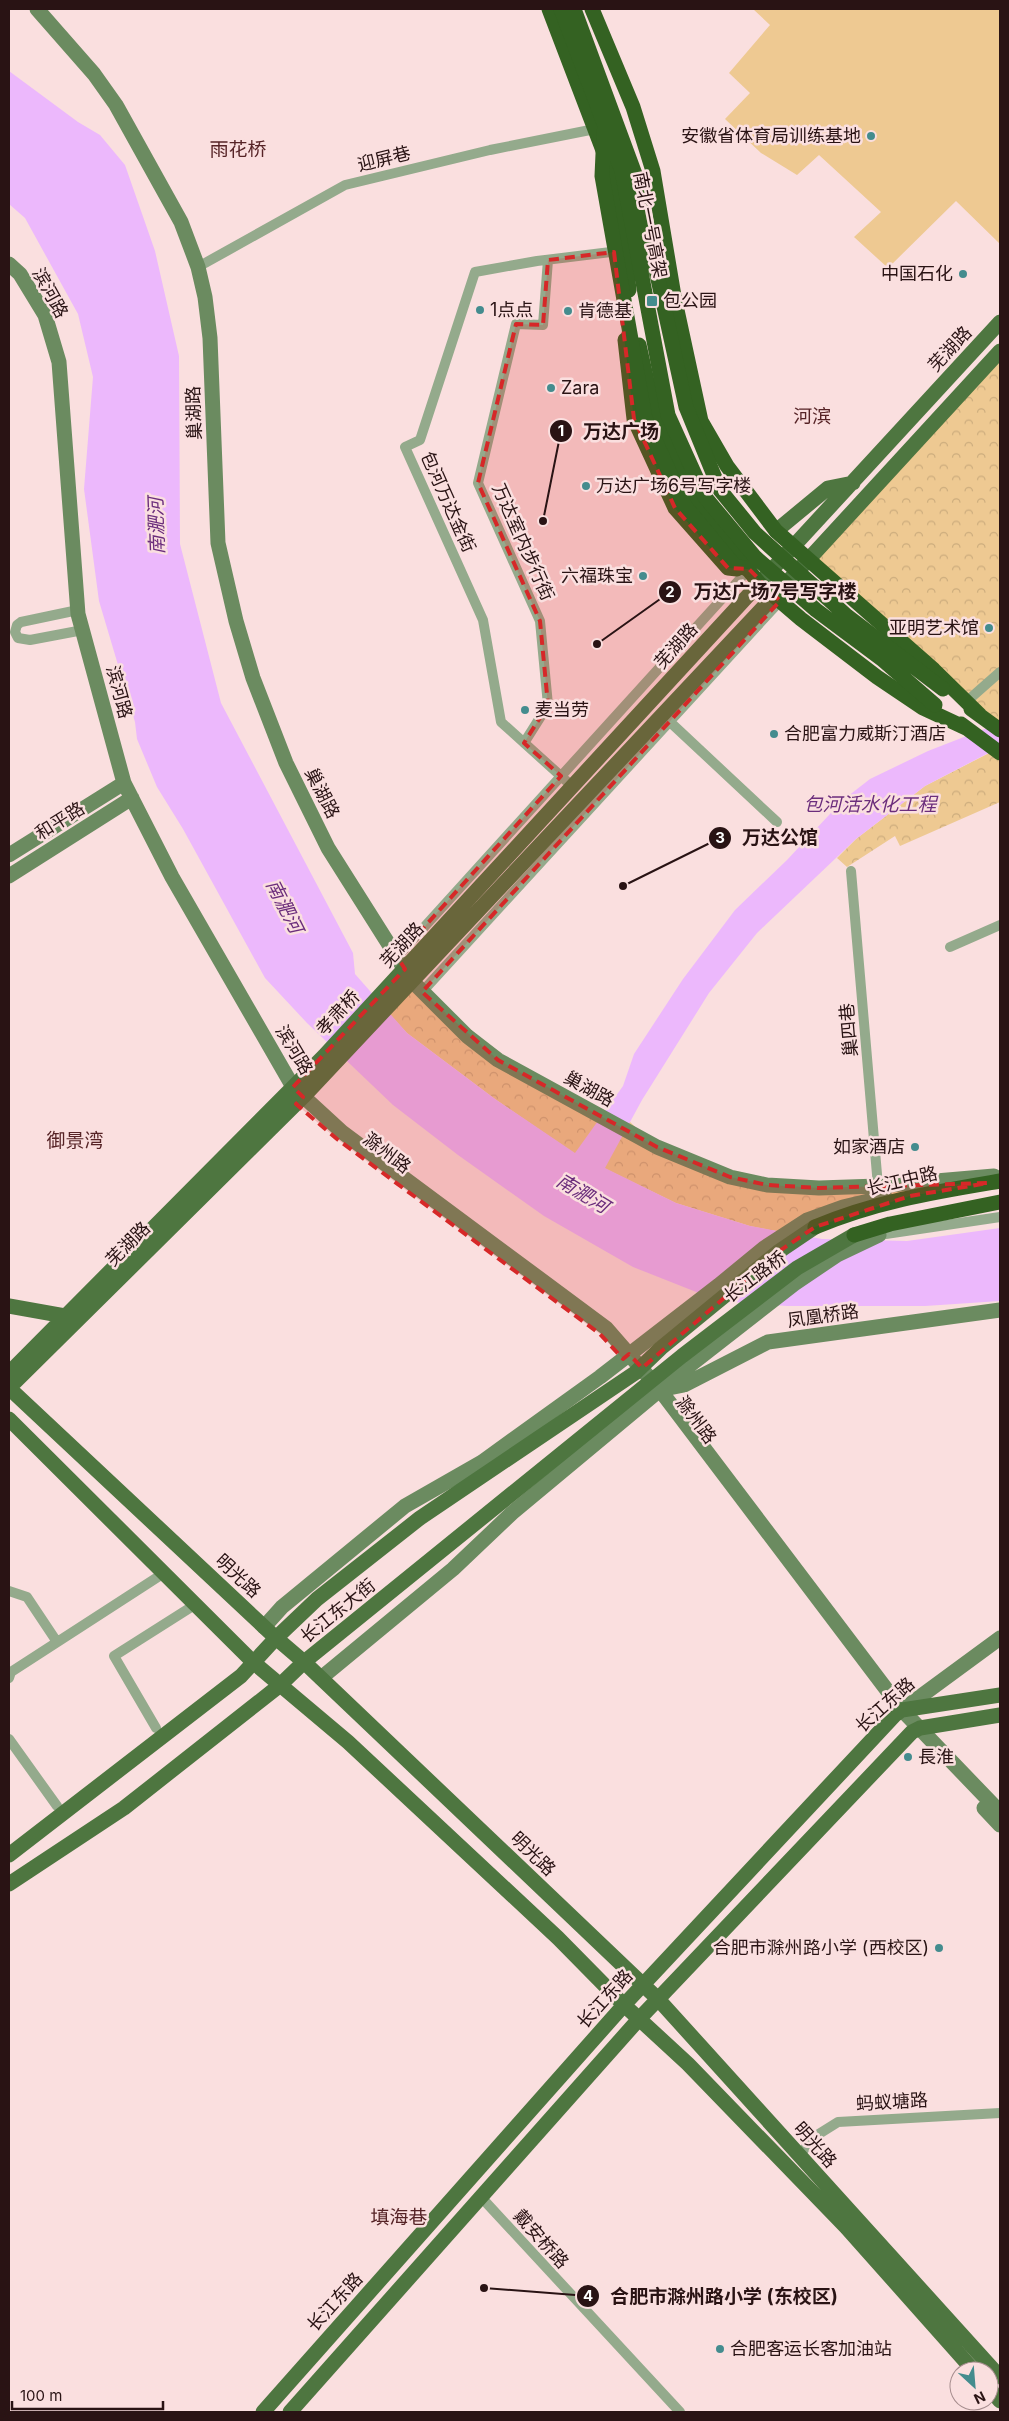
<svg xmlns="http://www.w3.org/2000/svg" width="1009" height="2421" font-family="Inter,'Noto Sans SC',sans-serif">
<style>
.green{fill:#eec992}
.park{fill:url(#park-crowns)}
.water{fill:#ecb8fc}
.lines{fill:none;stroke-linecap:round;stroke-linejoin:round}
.street{stroke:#94aa8c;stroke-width:10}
.secondary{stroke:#6b8b60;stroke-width:15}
.primary{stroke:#4e7640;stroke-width:15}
.highway{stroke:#346222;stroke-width:15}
.highway-bridge{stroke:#346222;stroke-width:15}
.marked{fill:#d62828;fill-opacity:0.2;stroke:#d62828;stroke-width:4;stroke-dasharray:10 6;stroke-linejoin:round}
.poi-dot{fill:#448c8e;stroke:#fadfdf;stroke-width:2}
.labels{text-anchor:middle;stroke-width:5;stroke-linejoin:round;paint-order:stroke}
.poi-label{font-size:18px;fill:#291314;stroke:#fadfdf;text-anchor:start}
.street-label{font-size:18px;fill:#291314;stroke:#fadfdf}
.neighbourhood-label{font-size:19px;fill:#562326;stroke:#fadfdf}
.water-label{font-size:19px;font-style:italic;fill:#6b2d7c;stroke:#fadfdf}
.leader{fill:none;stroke:#291314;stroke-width:2}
.callout-dot{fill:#291314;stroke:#fadfdf;stroke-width:2}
.mark-label{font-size:15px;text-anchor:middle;font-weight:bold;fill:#fff}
.callout-label{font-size:19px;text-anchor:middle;font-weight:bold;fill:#291314;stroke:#fadfdf;stroke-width:5;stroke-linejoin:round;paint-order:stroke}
</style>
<defs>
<pattern id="park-crowns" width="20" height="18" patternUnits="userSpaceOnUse" patternTransform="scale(1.25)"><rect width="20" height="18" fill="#eec992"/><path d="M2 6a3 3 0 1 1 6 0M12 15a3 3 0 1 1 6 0" fill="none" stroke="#ccac7d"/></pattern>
</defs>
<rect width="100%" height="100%" fill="#fadfdf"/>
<path class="green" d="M753,9H1000V244L956,201L888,268L854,237L881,212L819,155L797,175L761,153L725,119L750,93L729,73L770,25Z"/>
<path class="park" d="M1000,351V730L808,560Z
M995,750L1000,753V802L900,846L895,836L847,867L837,858L856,839L925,786Z
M412,981L498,1060L630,1122L657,1147L730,1177L925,1187L787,1233L750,1226L676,1203L575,1154L495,1099L407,1033L386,1010Z"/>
<path class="water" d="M9,71L78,122L100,135L125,165L155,251L179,356L180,544L221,703L353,953L355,974L407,1033L495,1099L575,1153L623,1086L634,1054L683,979L735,910L787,860L843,800L870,779L928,751L1000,723V747L925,786L856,839L757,933L709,993L642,1100L605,1168L676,1203L750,1226L822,1239L907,1241L1000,1228V1301L925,1306H787L719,1301L633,1267L544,1216L458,1155L393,1105L307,1023L265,978L183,829L157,787L137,739L135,722L99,601L84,489L93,377L78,314L25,218L9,204Z"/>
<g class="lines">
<path class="street" d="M198,267L345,185L490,150L595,129
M78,610L21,622L17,625L15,632L18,638L30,640L83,630
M966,702L1000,672
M670,722L777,822
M524,743L548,705L540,621L478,483L516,324L543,325L548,260
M573,787L501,722L483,620L405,447L420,440L475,272L537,261L619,251
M851,871L878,1186
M950,947L1000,925
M397,957L749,569
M422,992L780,601
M879,1235L1000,1217
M9,1591L27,1597L57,1642
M9,1678L11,1672L164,1573
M156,1728L114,1656L196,1604
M9,1739L57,1806
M799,2156L814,2137L838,2122L1000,2113
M481,2197L680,2412"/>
<path class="secondary" d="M37,9L94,74L116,105L181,222L198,267L205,297L210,338L218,543L236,621L253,678L286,763L328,848L412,981L467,1036L498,1060L657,1147L730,1177L767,1185L819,1188L878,1186L994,1176
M9,264L20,274L45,315L59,362L78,614L124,783L172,877L293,1087L342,1132L606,1328L660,1390L902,1710L1000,1812
M9,855L124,783
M9,876L132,798
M664,1389L684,1385L768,1342L1000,1310
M264,1627L282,1607L405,1506L482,1462L600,1377L719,1285L764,1248L807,1220L843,1207L885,1197
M321,1678L453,1569L512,1513L685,1369L794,1284L837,1255L879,1235
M902,1710L1000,1638
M984,1808L1000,1825"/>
<path class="primary" d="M776,531L828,488L853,483
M9,1306L65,1316
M9,1373L324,1056L1000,322
M9,1388L303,1097L808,560L1000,351
M9,1388L276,1638L304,1662L658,1999L1000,2377
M9,1419L253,1662L348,1742L558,1938L624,2005L688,2064L846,2227L974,2371
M9,1855L241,1676L276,1638L317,1599L420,1518L635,1373L661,1348L778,1252L815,1227
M9,1884L124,1808L279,1686L304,1662L682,1356L797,1268L854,1235
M989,2388L1000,2401
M263,2412L624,2005L895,1715L902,1710L1000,1695
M290,2412L639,2019L912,1732L920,1728L1000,1715"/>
<path class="highway" d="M549,9L612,174L625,251L629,290
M592,9L633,107L653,171L674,296L701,421L727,466L776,531L934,670L980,715
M625,340L634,419L675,508L728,568L737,569
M639,345L655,417L688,495L759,583L801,619L877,677L923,708L968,729
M971,709L1000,730
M961,724L1000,753
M815,1227C877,1201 935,1192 1000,1181
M854,1235L890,1224L1000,1202"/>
<path class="highway-bridge" d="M561,9L622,171L668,415L705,497L755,557L816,610L883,660L935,705
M574,9L635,174L686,407L720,490L755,533L847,616L943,689
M604,132L602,176L645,418L685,506L735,566L749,569"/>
</g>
<path class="marked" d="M614,252L634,419L675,508L728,568L749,569L780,601L422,992L498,1060L657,1147L730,1177L767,1185L819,1188L988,1183L910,1196L815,1227L778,1252L642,1368L629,1354L623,1359L600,1334L337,1139L296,1104L303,1097L293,1087L405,969L397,957L561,776L524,743L548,705L540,621L478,483L516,324L543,325L548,260Z"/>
<g class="poi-dot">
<circle cx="871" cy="136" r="5"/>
<circle cx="963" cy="274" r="5"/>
<rect x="646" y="295" width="12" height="12" rx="2.5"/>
<circle cx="480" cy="310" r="5"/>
<circle cx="568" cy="311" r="5"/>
<circle cx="551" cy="388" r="5"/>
<circle cx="586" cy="486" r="5"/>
<circle cx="643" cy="576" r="5"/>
<circle cx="989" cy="628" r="5"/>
<circle cx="525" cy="710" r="5"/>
<circle cx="774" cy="734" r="5"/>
<circle cx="915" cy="1147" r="5"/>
<circle cx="908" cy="1757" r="5"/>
<circle cx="939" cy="1948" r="5"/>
<circle cx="720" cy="2349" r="5"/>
</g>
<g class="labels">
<g class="poi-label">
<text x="861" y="142" text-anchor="end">安徽省体育局训练基地</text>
<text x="953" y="280" text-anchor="end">中国石化</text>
<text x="663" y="307">包公园</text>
<text x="490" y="316">1点点</text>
<text x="578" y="317">肯德基</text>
<text x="561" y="394">Zara</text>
<text x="596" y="492">万达广场6号写字楼</text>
<text x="633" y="582" text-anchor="end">六福珠宝</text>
<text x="979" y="634" text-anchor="end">亚明艺术馆</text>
<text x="535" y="716">麦当劳</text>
<text x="784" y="740">合肥富力威斯汀酒店</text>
<text x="905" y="1153" text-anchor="end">如家酒店</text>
<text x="918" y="1763">長淮</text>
<text x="929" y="1954" text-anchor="end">合肥市滁州路小学 (西校区)</text>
<text x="730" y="2355">合肥客运长客加油站</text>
</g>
<g class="street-label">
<text transform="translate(384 159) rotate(-14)" y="6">迎屏巷</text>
<text transform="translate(650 225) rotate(79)" y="6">南北一号高架</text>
<text transform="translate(50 293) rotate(61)" y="6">滨河路</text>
<text transform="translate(950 349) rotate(-47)" y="6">芜湖路</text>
<text transform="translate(194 413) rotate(-92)" y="6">巢湖路</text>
<text transform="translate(448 502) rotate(66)" y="6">包河万达金街</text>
<text transform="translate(523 542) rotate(66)" y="6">万达室内步行街</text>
<text transform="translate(676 646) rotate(-48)" y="6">芜湖路</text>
<text transform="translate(119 692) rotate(75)" y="6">滨河路</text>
<text transform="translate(322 793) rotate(63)" y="6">巢湖路</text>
<text transform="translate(60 821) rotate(-32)" y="6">和平路</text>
<text transform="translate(402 945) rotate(-47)" y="6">芜湖路</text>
<text transform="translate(338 1013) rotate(-47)" y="6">孝肃桥</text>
<text transform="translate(849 1030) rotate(-95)" y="6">巢四巷</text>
<text transform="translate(294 1050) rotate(59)" y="6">滨河路</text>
<text transform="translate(589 1089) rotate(29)" y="6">巢湖路</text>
<text transform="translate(387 1153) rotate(37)" y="6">滁州路</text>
<text transform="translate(902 1181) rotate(-13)" y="6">长江中路</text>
<text transform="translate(128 1244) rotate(-45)" y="6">芜湖路</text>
<text transform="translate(755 1277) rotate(-37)" y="6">长江路桥</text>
<text transform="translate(823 1316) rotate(-8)" y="6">凤凰桥路</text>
<text transform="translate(696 1420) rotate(53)" y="6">滁州路</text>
<text transform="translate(238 1576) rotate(43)" y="6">明光路</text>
<text transform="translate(338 1611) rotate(-39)" y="6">长江东大街</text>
<text transform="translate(885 1705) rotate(-42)" y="6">长江东路</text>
<text transform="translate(533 1854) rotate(44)" y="6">明光路</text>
<text transform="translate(605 1999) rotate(-48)" y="6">长江东路</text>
<text transform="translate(892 2102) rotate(-3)" y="6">蚂蚁塘路</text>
<text transform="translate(815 2145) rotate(48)" y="6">明光路</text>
<text transform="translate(541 2239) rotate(48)" y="6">戴安桥路</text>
<text transform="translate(335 2302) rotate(-48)" y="6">长江东路</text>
</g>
<g class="neighbourhood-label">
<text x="238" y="156">雨花桥</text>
<text x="812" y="423">河滨</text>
<text x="75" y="1147">御景湾</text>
<text x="399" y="2224">填海巷</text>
</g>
<g class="water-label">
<text transform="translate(156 526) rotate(-92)" y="7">南淝河</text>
<text x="870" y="811">包河活水化工程</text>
<text transform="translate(285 906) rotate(63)" y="7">南淝河</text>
<text transform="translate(583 1193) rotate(31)" y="7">南淝河</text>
</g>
</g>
<path class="leader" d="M543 521L561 431M597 644L670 592M623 886L720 838M484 2288L588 2296"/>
<g class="callout-dot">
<circle cx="543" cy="521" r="5"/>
<circle cx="597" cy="644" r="5"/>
<circle cx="623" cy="886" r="5"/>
<circle cx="484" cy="2288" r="5"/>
<circle cx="561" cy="431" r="12"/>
<circle cx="670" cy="592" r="12"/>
<circle cx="720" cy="838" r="12"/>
<circle cx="588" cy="2296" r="12"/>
</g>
<g class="mark-label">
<text x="561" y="436">1</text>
<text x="670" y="597">2</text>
<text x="720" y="843">3</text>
<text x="588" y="2301">4</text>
</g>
<g class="callout-label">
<text x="621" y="438">万达广场</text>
<text x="775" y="598">万达广场7号写字楼</text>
<text x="780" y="844">万达公馆</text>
<text x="724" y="2303">合肥市滁州路小学 (东校区)</text>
</g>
<rect width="1009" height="2421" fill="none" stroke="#291314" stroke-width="20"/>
<g transform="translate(974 2386) rotate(154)"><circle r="24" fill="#fadfdf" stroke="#a68d8e"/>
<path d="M0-4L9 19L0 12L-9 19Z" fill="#448c8e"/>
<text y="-8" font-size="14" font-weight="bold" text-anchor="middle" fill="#291314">N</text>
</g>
<path d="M12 2401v8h151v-8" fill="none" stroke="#291314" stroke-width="2.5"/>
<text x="20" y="2401" font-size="15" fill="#291314" stroke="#fadfdf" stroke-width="4" paint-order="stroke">100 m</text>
</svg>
